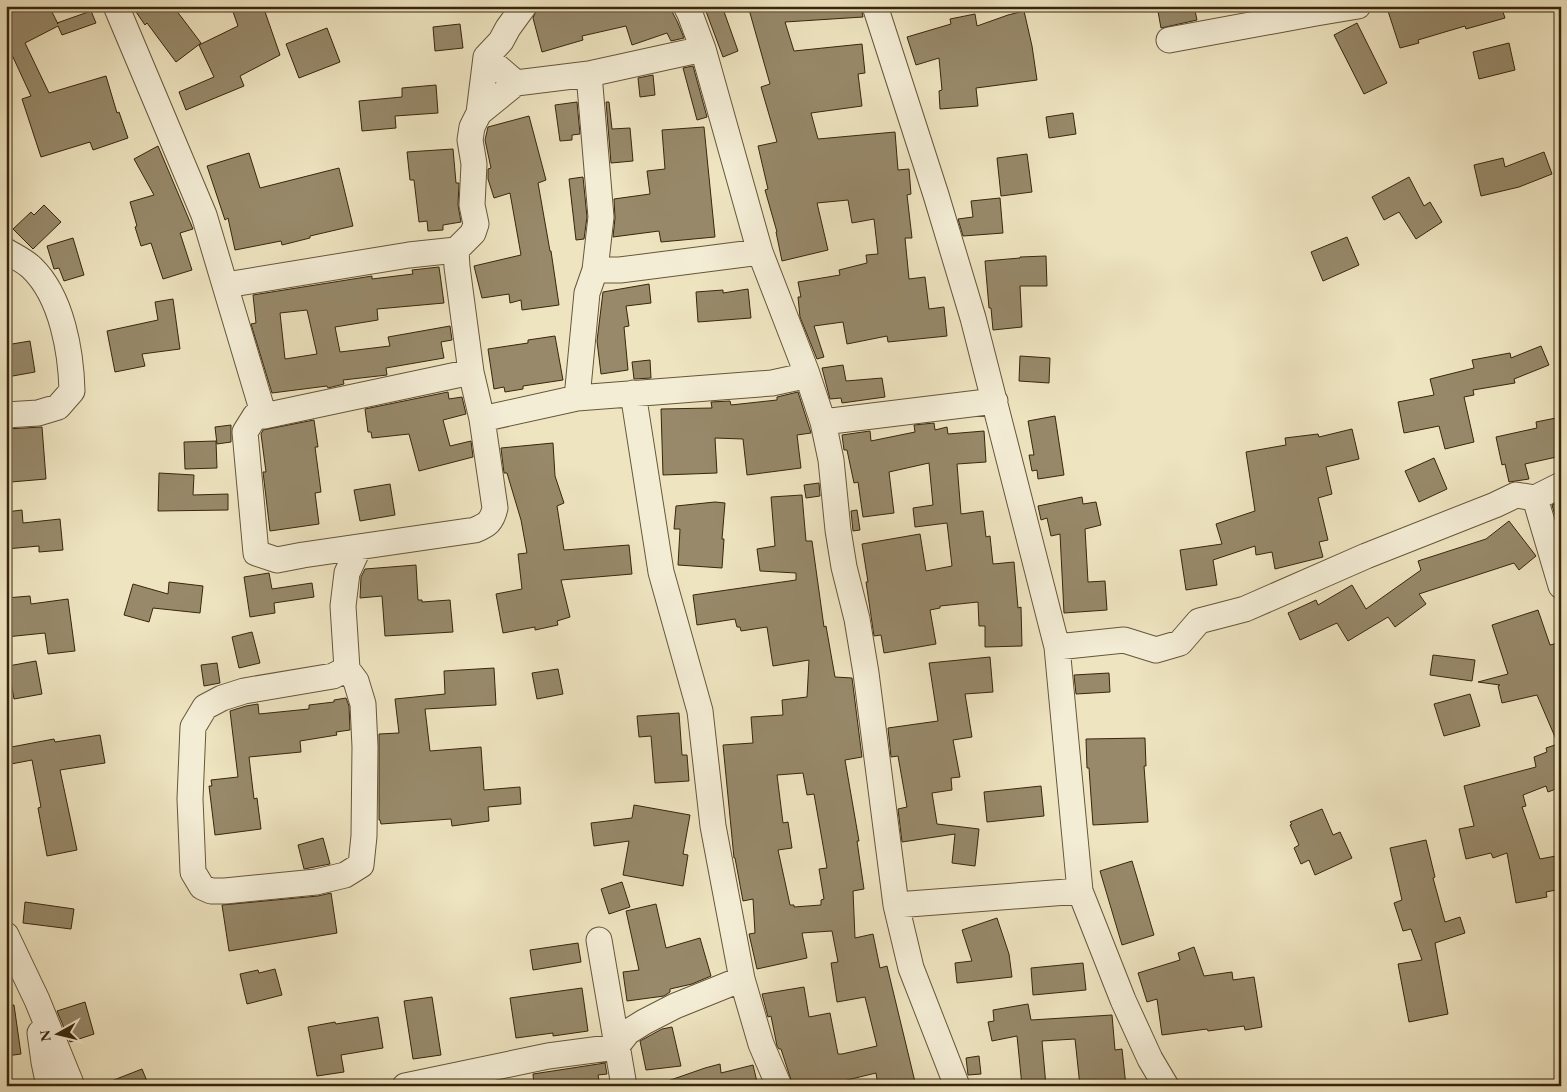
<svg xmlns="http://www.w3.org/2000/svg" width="1567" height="1092" font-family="'EB Garamond',serif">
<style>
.building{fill:#97896a;stroke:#38260c;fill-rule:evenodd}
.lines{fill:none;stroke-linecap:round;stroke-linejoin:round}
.minor-casing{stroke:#665639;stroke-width:27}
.minor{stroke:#f4edd6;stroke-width:25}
</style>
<rect width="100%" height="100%" fill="#eee4c0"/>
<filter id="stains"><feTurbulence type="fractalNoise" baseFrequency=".004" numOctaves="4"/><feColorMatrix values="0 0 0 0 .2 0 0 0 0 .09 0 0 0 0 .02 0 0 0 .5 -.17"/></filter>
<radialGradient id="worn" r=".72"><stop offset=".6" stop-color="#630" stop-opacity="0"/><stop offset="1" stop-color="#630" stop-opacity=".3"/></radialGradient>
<path class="building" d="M6,6H49L58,24L57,23L91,11L96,23L62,35L58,26L25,43L49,93L106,76L117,113L119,112L128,138L93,150L90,142L41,157L22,99L31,96L6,42Z
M132,6H173L201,43L176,62L147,23L145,25Z
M231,6H263L280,55L240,76L244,86L186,110L179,92L214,77L199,45L238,26Z
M538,6H669L677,21L684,38L671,41L667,33L632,45L626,26L582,36L583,40L542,52L533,18Z
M704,6H722L738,51L723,57Z
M748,6H861L863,17L785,22L794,51L862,44L865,73L858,74L862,106L811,113L818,139L895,132L898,170L909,169L911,194L907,195L912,238H905L909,279L925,277L929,309L944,307L947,336L888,342L887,336L847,344L843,322L814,326L824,357L817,359L800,317L798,297H801L798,282L840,275L839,270L867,263L866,255L878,254L874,219L852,223L848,200L817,203L828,250L782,261L776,232H777L765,190L768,189L758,146L777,142L761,87L770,84Z
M1157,6H1194L1197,20L1161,28Z
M1402,6H1501L1505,18L1466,29L1465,26L1418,40L1419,43L1400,48L1388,11Z
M1024,11L1032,46L1037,80L976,88L978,106L940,109L939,91L942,90L939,58L916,65L907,37L951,24L950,19L975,14L977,26L1008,15Z
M1357,23L1387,83L1364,94L1334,35Z
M460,24L463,48L435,51L433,27Z
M327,28L340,62L299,78L286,44Z
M1509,43L1515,70L1479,79L1473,52Z
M693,66L707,117L697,120L683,68Z
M653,75L655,95L640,97L638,78Z
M436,85L438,113L395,116L396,128L362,131L359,101L402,97V88Z
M577,102L580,134L572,135V140L560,141L555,105Z
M606,102H609L612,129L630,128L633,161L611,163Z
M1073,113L1076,134L1049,138L1046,117Z
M529,116L546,180L538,183L550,251H551L559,305L522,310L521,300L510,303L509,294L482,298L474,266L521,255L510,193L494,198L488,179V169L491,168L485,140L488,127Z
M704,127L715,237L661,242L659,231L613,237L615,218L614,199L650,194L647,171L665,169L662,130Z
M158,146L193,229L180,233L192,270L163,279L151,243L141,246L135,227L137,226L130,202L154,195L134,159Z
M453,149L456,183H459L458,205L461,222L443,225V230L428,231L427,221L419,222L414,180H410L407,152Z
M1544,152L1552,174L1519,187L1481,196L1474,165L1503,158L1505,167Z
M249,153L260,188L339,168L353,226L310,236V238L282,245L281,241L235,250L228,218L225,220L207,166Z
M1027,154L1032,192L1001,196L997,158Z
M583,177L587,217L584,239L576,240L569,179Z
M1409,177L1424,206L1430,202L1442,222L1416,239L1399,212L1384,220L1372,197Z
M1000,198L1003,233L963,236L958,219L973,217L971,201Z
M44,205L61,222L33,249L13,229L31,212L34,215Z
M1347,237L1359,265L1323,281L1311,252Z
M73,238L84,275L64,281L59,268L54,269L47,246Z
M1046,256L1047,286H1020L1022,327L993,330L991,308H989L985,261L1020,258V257Z
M439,267L444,303L377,309L378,320L335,327L340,352L390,346L388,337L450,326L452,340L441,342L444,358L386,368L387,375L343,380L344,384L328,388L327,386L272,393L251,324L256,323L253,295L372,276V279L413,274L412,270ZM307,310L317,354L285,359L280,313Z
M649,284L651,303L626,306L629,326L624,327L628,370L601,374L597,341L603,292Z
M748,289L751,318L698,322L696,292L723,290V293Z
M173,299L180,349L142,354L145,366L115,372L107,331L158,320L155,302Z
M555,336L563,380L523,386V389L505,392L504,387L494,389L488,349L528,343V340Z
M30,341L35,372L7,377L6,345Z
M1541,346L1549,365L1514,379L1515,383L1473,390L1474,395L1464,397L1474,442L1445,449L1439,426L1404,433L1398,402L1434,395L1430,379L1474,368L1472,360L1510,353L1511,358Z
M1020,356L1050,358L1049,383L1019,381Z
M650,360L651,378L634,379L632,362Z
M843,365L846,381L882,378L885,397L842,403L841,398L830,399L822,368Z
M448,392L449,399L462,397L466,414L443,420L450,446L471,441L473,457L419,471L409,434L372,438L371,432H368L365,409Z
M798,392L811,433L797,435L801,468L747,475L743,439L715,438L717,473L663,475L661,409L712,408L711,402L730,401L731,405L777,400V397Z
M1055,416L1064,475L1038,479L1037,470L1032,471L1029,455H1034L1028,421Z
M1556,418L1561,442V456L1525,464L1529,479L1509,482L1505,464L1502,465L1496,437L1537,428L1536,422Z
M314,420L318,447H315L321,492L315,493L319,524L270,531L263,472H266L261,434L263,430Z
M934,423L935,430L947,427L948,434L984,431L986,462L957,464L961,514L983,511L986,537L990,536L993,564L1014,562L1018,608L1021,607L1022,646L985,647V626H979L978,602L940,606V608L930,610L936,644L884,653L881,635L874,636L866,582H868L862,544L920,534L926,571L952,566L947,523L915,527L913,508L933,505L929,463L889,472L894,513L863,517L858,482L854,483L847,450H844L842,435L870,431L871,441L915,432L914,425Z
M231,425V442L217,444L215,427Z
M42,427L46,479L11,482L7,429Z
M1352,429L1359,459L1326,467L1332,494L1318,498L1328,540L1319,542L1323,557L1275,569L1272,552L1256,555L1255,546L1213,560L1217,585L1186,590L1180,550L1222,544L1216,524L1255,511L1246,452L1286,445L1285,438L1318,434L1319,437Z
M216,441L217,468L185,469L184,442Z
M553,443L555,476L564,503L557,506L564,550L629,545L632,574L561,580L570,617L557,621L558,625L535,630V627L503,633L496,594L522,589L518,554L527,553L521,520L507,473H504L501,448Z
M1434,458L1447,489L1419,502L1405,471Z
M159,473L194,475L193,495L228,494V510L158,511Z
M819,483L820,496L806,498L804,485Z
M390,484L395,515L360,521L354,490Z
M802,495L806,541H812L824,627L826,626L835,677L852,678L862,757L845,760L859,841H857L864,889L853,891L855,938L873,934L880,968L887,966L916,1086H878L876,1073L847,1080L848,1086H793L781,1049H779L777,1046L771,1016L768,1017L762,994L804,987L809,1017L830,1013L838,1054H842L877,1046L865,997L837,1002L831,963L838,962L832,931L802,933L807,958L757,969L749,934L755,933L753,899L743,901L735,858H734L723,745L753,743L751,717L783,715L782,700L807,697L809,660L773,666L767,627L741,631L740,627H737L735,619L697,625L693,595L796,580V573L760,571L757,549L775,546L771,497ZM803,773L807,795L814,794L827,868L819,869L824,899L821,900V905L794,907V905H790L778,850L792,848L788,822L783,823L777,775Z
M1082,497L1083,504L1096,502L1101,525L1085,529L1088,582L1105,581L1107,610L1064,613L1060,534L1051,536L1047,518L1041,520L1038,506Z
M1561,501V534L1552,505Z
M715,502L725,503L722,539H724L722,568L678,565L680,529H674L676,506Z
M22,510L23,523L60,519L63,550L39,552V546L6,549V512Z
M857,510L860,530L853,531L851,511Z
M1509,521L1536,556L1519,570L1514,563L1419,594L1426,604L1395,627L1388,617L1348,641L1337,623L1300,640L1288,613L1316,600L1318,605L1352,585L1366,609L1421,570L1418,561L1486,539Z
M416,565L418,600H422V602L450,600L453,632L385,636L382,596L360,598L361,577L365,569Z
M269,573L272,589L312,583L314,597L274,603L275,613L250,617L244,577Z
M169,582L203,586L200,613L153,608L149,622L124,615L133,584L168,594Z
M30,596L31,604L68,599L75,651L48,654L45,633L6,637V598Z
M1538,610L1550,645L1558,643L1561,657V660L1557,661L1561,675V787L1548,792L1546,786L1523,795L1526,806L1522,807L1540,859L1561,855V889L1546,892L1547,897L1516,903L1507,853L1493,858L1491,853L1466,859L1459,829L1474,826L1464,786L1536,767L1534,757L1547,752L1546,748L1558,744L1537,695L1502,703L1498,686L1500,685L1478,682L1508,674L1492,625Z
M252,632L260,663L239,668L232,637Z
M1433,655L1475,660L1472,681L1430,675Z
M990,657L993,692L965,694L972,737L953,740L960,777L951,778L952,790L932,793L937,824L979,829L975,866L952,863L955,834L902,842L898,809L907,807L898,756L891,757L888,728L938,721L929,663Z
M36,661L42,694L14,699L8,666Z
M217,663L220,683L204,686L201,665Z
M494,668L496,705L425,709L430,751L481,747L484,790L520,787L521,804L488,807L489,821L452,826L451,819L381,824L380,820H379V734L399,733L395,699L445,694L444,671Z
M558,669L563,694L537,699L532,673Z
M1109,673L1110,692L1076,694L1074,675Z
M1470,694L1480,726L1444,736L1434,704Z
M346,698L349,706L350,730L336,732L337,735L300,741L301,752L249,757L254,799L257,798L261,829L215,835L209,786H212L211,780L238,777L230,711L246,706L258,704L259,714L309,709V705L334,702V700Z
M679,713L682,755H687L689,781L655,783L651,736L639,737L637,716Z
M100,735L105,763L60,770L77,850L47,856L38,808L41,807L32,760L6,765V748L54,739L55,742Z
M1145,738L1146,766H1144L1148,822L1093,825L1089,768H1087L1086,739Z
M1041,786L1044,816L987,822L984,792Z
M634,805L690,815L683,854L688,855L683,886L623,875L629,841L594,846L591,823L632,818Z
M1322,809L1333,835L1340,832L1352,858L1315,875L1309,860L1301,864L1294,848L1299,845L1290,825L1292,824L1290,822Z
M323,838L330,864L304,869L298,845Z
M1426,840L1435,877L1433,878L1445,922L1460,917L1465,933L1435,943L1448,1014L1409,1022L1398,964L1422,960L1411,929L1403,931L1394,903L1402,900L1390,848Z
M1132,861L1154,935L1122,945L1100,871Z
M622,882L630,907L609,914L601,889Z
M331,893L337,933L229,951L222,905L318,896Z
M25,902L74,909L71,929L23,923Z
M656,904L666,948L700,938L711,976L692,984L670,989V992L664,996L627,1001L623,972L639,970L626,911Z
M997,918L1009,954L1012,977L957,983L955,963L972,961L962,930Z
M578,943L581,962L533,970L530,950Z
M1194,947L1204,976L1232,972L1233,980L1254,977L1262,1027L1245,1030L1244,1026L1208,1031L1207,1029L1162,1035L1157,999L1147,1002L1138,973L1180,960L1178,953Z
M1083,963L1086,990L1033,995L1031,968Z
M275,969L282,995L247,1004L240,974L258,970L259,973Z
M582,988L588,1031L553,1036V1033L516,1038L510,998Z
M432,997L441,1055L413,1059L404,1001Z
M85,1002L94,1034L70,1042L57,1011Z
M1028,1004L1031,1020L1112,1015L1115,1050L1122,1049L1126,1086H1080L1075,1039L1042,1041L1046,1086H1022L1017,1036L992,1041L988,1022L994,1021L993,1010Z
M6,1005H14L21,1054L6,1056Z
M378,1017L383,1048L341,1055L344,1072L317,1076L308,1027L335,1022L336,1024Z
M672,1027L681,1066L646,1070L640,1041L662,1029Z
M979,1056L981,1074L968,1075L966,1058Z
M605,1063L607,1074L598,1075L600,1086H534L533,1074Z
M720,1064L721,1073L753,1065L758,1086H659V1084L705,1068Z
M142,1069L149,1086H101V1085Z"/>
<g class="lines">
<g class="minor-casing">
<path id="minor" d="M116,6L204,215L264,416
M686,6L690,14L703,49L760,252L806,371L823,422L831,460L838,530L844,567L857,619L866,673L896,905L1080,891
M875,6L936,195L973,318L1057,647L1080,891L1123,1000L1150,1059L1166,1086
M1169,40L1316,13L1358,6
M486,57L516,83L589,74L703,49
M589,74L601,217L595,270
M479,113L486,57L501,41L508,28L524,6
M6,251C14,256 25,261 32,268C62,297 71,352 72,391L58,407L38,413L6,415
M226,285L409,255L456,250
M471,372L264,416H255L245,432L256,553L277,560L303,555L475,530C487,525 492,522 495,508L482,419L471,372L457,267L456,250L473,233L476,224L472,205L474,164L470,140L472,127L479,113L516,83
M633,393L661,572L700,711L713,826L742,979L761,1044L779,1086
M577,398L587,293L595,270H620L760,252
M482,419L577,398L772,383L795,378L806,371
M823,422L995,401
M1535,498L1561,586
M1057,647L1124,640L1156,650L1180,643L1199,621L1245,609L1366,556L1495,505L1516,495L1535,498L1561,485
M347,669L333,676L244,691L222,698L205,707L193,727L190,799L193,872L202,887L211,891H225L316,882L345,875L361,865L364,836L365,747L363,704L356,681L347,669L343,606L347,573L359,547
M896,905L911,968L957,1086
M6,935L37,1000L72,1086
M599,940L624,1086
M40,1033L44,1062L49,1086
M405,1086L548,1056L616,1047L628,1032L644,1022L675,1006L742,979"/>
</g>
<use href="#minor" class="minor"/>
</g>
<rect width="1567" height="1092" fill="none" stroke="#eee4c0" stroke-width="25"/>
<rect x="8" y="8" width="1552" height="1077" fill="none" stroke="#38260c" stroke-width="2.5"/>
<rect x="12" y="12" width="1542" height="1067" fill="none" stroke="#38260c"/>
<g transform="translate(58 1034) rotate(262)" stroke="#f4edd6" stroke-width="4" paint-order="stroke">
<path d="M0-4L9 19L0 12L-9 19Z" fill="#38260c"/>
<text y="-8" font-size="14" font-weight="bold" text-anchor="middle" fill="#38260c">N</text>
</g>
<rect width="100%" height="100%" filter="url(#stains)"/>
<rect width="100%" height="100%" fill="url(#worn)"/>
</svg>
